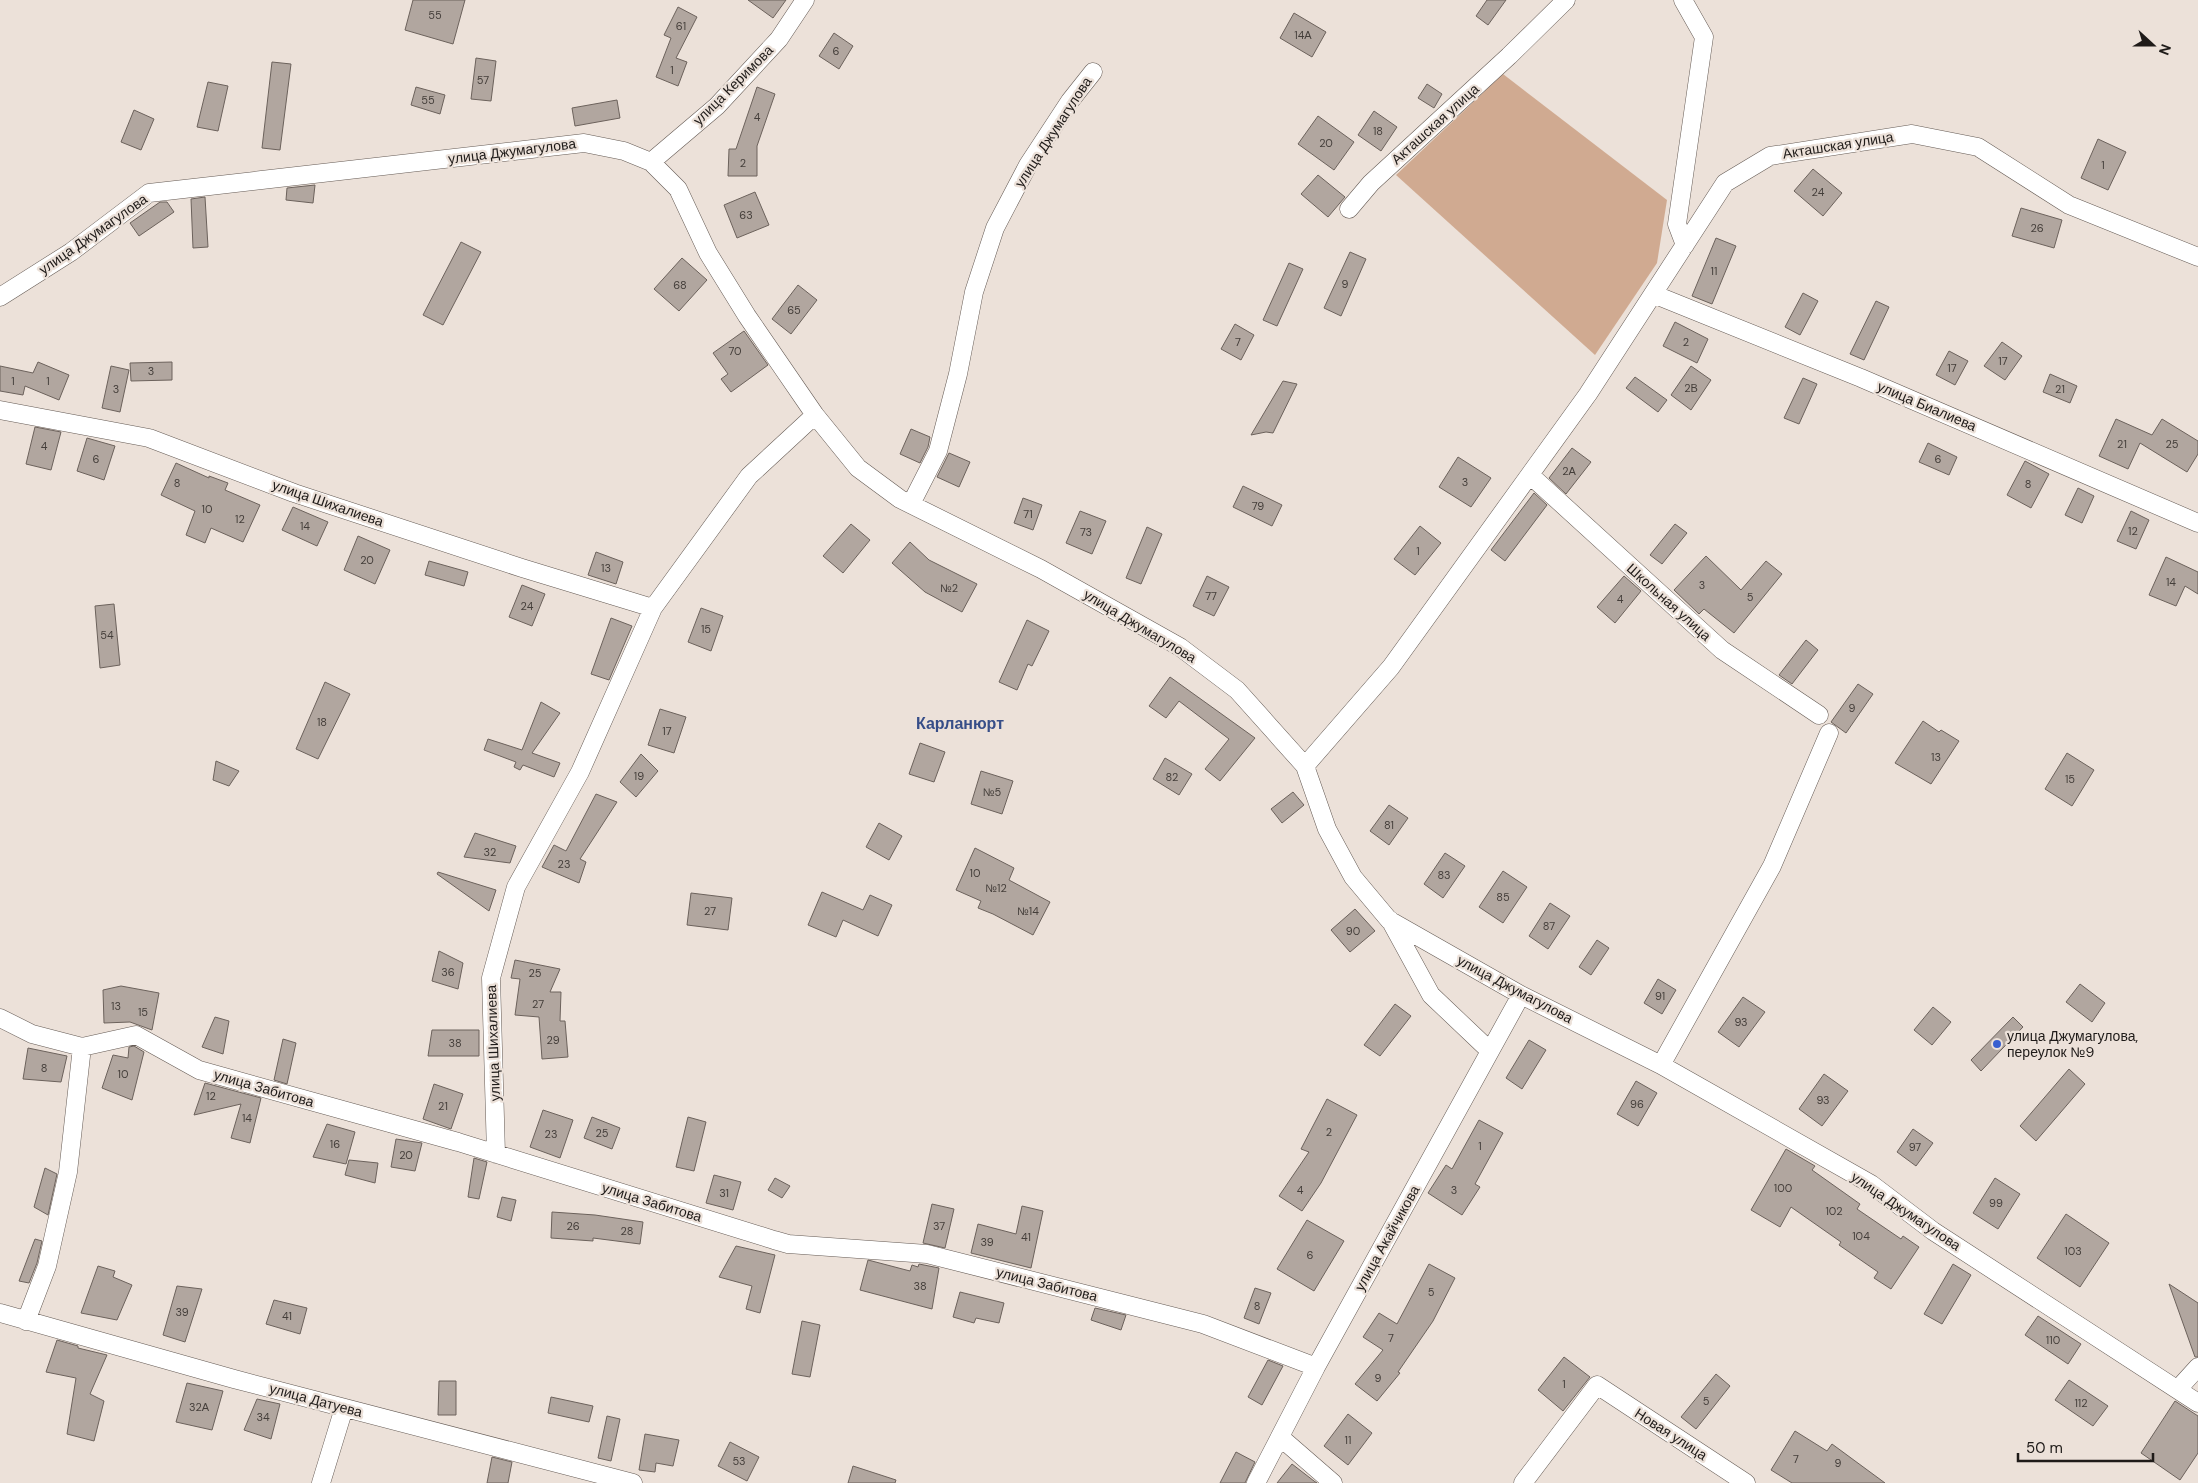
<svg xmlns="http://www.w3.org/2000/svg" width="2198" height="1483" font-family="'DM Sans',sans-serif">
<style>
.green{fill:#d0aa91}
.building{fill:#b1a69f;stroke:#6c625c}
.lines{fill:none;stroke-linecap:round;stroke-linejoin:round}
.minor-casing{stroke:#655b55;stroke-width:19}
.minor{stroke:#fff;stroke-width:18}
.poi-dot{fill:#395fd0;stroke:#ece1d9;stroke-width:2}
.labels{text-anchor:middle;stroke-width:4.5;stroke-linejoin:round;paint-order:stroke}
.number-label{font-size:11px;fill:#443e3a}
.street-label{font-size:14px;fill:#1f1b19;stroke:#ece1d9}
.poi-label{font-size:14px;fill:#1f1b19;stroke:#ece1d9;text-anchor:start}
.quarter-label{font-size:16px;font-weight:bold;fill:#374e88;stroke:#ece1d9}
</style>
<rect width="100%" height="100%" fill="#ece1d9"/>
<path class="green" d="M1503,74L1667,200L1657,263L1595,355L1396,175Z"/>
<path class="building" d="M413,0H465L453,44L405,30Z
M748,0H786L773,18Z
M1487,0H1506L1488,25L1476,16Z
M678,7L697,17L676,58L687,62L678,86L656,77L671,38L664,35Z
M1294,13L1326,32L1312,57L1280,38Z
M834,33L853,46L839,69L819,56Z
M476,58L496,61L491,101L471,99Z
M272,62L291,64L280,150L262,148Z
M208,82L228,86L218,131L197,127Z
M1427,84L1442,94L1434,108L1418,98Z
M416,87L445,95L440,114L411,105Z
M757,87L775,94L757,146V176H728L729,149H736Z
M617,100L620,118L575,126L572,108Z
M134,110L154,119L141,150L121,142Z
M1374,111L1397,127L1381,151L1358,135Z
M1318,116L1354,142L1334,170L1298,144Z
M2098,139L2126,152L2108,190L2081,178Z
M1813,169L1842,193L1823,216L1794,191Z
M1318,175L1345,197L1328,217L1301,194Z
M315,185L313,203L286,200L287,188Z
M755,192L769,225L737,238L724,205Z
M205,197L208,247L193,248L191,199Z
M160,202H167L174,212L139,236L130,223Z
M2021,208L2062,220L2054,248L2012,236Z
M1716,238L1736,246L1712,304L1692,296Z
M461,242L481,252L443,325L423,315Z
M1350,252L1366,259L1341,316L1324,308Z
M682,258L707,280L679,311L654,289Z
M1289,263L1303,269L1277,326L1263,320Z
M798,285L817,300L791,334L772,319Z
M1803,293L1818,301L1800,335L1785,327Z
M1876,301L1889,307L1864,360L1850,354Z
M1675,322L1708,339L1697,363L1663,346Z
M1235,324L1254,335L1241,360L1221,349Z
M744,331L768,365L731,392L721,379L728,374L713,353Z
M2002,342L2022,356L2005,380L1984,366Z
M1949,351L1968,361L1955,385L1936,375Z
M38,362L69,375L59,400L25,386L23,395L0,391V366L33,373Z
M172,362V380L131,381L130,363Z
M111,366L129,370L120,412L102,408Z
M1691,366L1711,380L1691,410L1671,395Z
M2050,374L2077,386L2070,403L2043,392Z
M1635,377L1667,400L1658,412L1626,388Z
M1803,378L1817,384L1799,424L1784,418Z
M1283,381L1297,384L1273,433L1266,432L1251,435Z
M2116,419L2152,435L2162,419L2198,441V454L2187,472L2140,443L2128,469L2099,456Z
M35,427L61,432L51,470L26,464Z
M911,429L930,437L928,447L920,463L900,454Z
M87,438L115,446L104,480L77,471Z
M1928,443L1957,457L1949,475L1919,462Z
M1572,448L1591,462L1566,494L1549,478Z
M949,453L970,462L959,487L937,477Z
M1458,457L1491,478L1471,507L1439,487Z
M2025,461L2049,474L2031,508L2007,495Z
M176,463L209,478V476L228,483L225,490L260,505L243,542L211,528L205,543L186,535L195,511L161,495Z
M1243,486L1282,505L1272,526L1233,507Z
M2078,488L2094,496L2082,523L2065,515Z
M1534,493L1547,505L1505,561L1491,550Z
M1023,498L1042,505L1033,530L1014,523Z
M293,507L328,522L317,546L282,530Z
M1080,511L1106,521L1092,554L1066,543Z
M2131,511L2149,520L2136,549L2117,541Z
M851,524L870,540L843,573L823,556Z
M1675,524L1687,533L1662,564L1650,555Z
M1420,526L1441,543L1415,575L1394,559Z
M1147,527L1162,534L1141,584L1126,578Z
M358,536L390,550L375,584L344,570Z
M910,542L929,560L977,584L962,612L925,592L892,563Z
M596,552L623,562L616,584L588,575Z
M1706,556L1741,590L1766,561L1782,574L1734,633L1704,609L1699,614L1674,590Z
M2166,557L2198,572V594L2185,586L2176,606L2149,595Z
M429,561L468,572L464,586L425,575Z
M1207,576L1229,587L1214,616L1193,606Z
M1624,576L1641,591L1615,623L1597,607Z
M522,585L545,594L532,626L509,617Z
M114,604L120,665L100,668L95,606Z
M701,608L723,616L711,651L688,642Z
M611,618L632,626L609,680L591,674Z
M1027,620L1049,631L1032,666L1028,664L1017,690L999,682Z
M1806,640L1818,650L1792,684L1779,675Z
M1170,677L1255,738L1220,781L1205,769L1229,739L1179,701L1166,718L1149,706Z
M325,682L350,694L318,759L296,749Z
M1858,684L1873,694L1846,733L1831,722Z
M541,702L560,713L532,753L560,763L554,777L523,765L520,770L514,767L516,762L484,750L488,739L522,750Z
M660,709L686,717L674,753L648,745Z
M1923,721L1939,732L1941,730L1959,741L1931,784L1895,763Z
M920,743L945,752L934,782L909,774Z
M2067,753L2094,770L2072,806L2045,789Z
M641,754L658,771L636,797L620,782Z
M1165,758L1192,774L1179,795L1153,779Z
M216,761L239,771L229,786L213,780Z
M981,771L1013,781L1002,814L971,804Z
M1293,792L1304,805L1282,823L1271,809Z
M596,794L617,802L580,859L586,862L579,883L542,867L554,845L566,851Z
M1389,805L1408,818L1389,845L1370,831Z
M879,823L902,836L889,860L866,847Z
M475,833L516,846L510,863L464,857Z
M975,848L1014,868L1009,880L1050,902L1033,935L993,914L978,908L981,901L956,890Z
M1445,853L1465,866L1443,898L1424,884Z
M1503,871L1527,887L1503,923L1479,907Z
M438,872L496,890L489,911L437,874Z
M822,892L863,910L870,895L892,905L878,936L843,920L836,937L808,925Z
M691,893L732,898L728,930L687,925Z
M1550,903L1570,916L1548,949L1529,936Z
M1355,909L1375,931L1350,952L1331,930Z
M1597,940L1609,948L1591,975L1579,967Z
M439,951L463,963L458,989L432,981Z
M515,960L560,969L550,992H561L560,1021H565L568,1057L542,1059L539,1017L515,1015L520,979L511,978Z
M1658,979L1676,990L1662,1014L1644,1003Z
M2080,984L2105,1003L2092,1022L2066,1002Z
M121,986L159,993L152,1030L130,1022L104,1023L103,990Z
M1743,997L1765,1012L1739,1047L1718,1032Z
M1395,1004L1411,1016L1380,1056L1364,1045Z
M1933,1007L1951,1022L1932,1045L1914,1030Z
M215,1017L229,1021L223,1054L202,1047Z
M2013,1017L2023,1027L1981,1071L1971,1060Z
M432,1030H479V1056H428Z
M283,1039L296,1043L287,1084L274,1080Z
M1529,1040L1546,1050L1522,1089L1506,1078Z
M134,1046L144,1052L132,1100L102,1088L113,1055L128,1058L129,1047Z
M28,1048L67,1056L61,1082L23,1079Z
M2069,1069L2085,1084L2036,1141L2020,1126Z
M1824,1074L1848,1091L1822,1126L1799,1109Z
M1636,1081L1657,1093L1638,1126L1617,1114Z
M205,1083L261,1098L250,1143L231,1138L241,1104L194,1115Z
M434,1084L463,1094L451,1129L423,1119Z
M1327,1099L1357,1115L1321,1183L1302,1211L1279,1196L1309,1152L1301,1149Z
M543,1110L573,1120L560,1158L530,1147Z
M592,1117L620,1128L612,1149L584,1138Z
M688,1117L706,1122L694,1171L676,1167Z
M1479,1120L1503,1133L1475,1184L1480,1187L1462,1215L1428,1193L1446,1165L1452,1169Z
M327,1124L355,1132L346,1164L313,1157Z
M1913,1129L1933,1143L1916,1166L1897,1152Z
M396,1139L422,1143L415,1171L391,1167Z
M1786,1149L1815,1166L1812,1170L1860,1204L1857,1209L1901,1239L1903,1236L1919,1247L1891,1289L1874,1278L1878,1272L1839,1245L1841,1242L1791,1207L1780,1227L1751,1210Z
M474,1158L487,1162L479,1199L468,1197Z
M349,1160L378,1163L375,1183L345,1175Z
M45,1168L57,1174L48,1215L34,1207Z
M714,1175L741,1182L733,1210L706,1203Z
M775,1178L790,1186L782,1198L768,1190Z
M1995,1178L2020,1194L1998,1229L1973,1213Z
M502,1197L516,1200L511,1221L497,1217Z
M932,1204L954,1209L945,1248L923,1243Z
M1022,1206L1043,1211L1031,1268L971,1253L978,1224L1016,1234Z
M552,1212L595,1215L643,1222L640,1244L593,1238V1241L551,1238Z
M2066,1214L2109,1243L2080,1287L2037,1258Z
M1307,1220L1344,1241L1314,1291L1277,1269Z
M35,1239L42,1241L37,1263L29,1283L19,1281Z
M736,1246L775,1255L760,1313L746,1309L752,1286L719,1277Z
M868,1260L910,1271L912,1265L918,1267L919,1264L939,1268L932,1309L860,1290Z
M1429,1264L1455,1278L1433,1321L1398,1372L1400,1373L1377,1401L1355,1384L1383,1350L1363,1337L1379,1313L1397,1324Z
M1953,1264L1971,1275L1942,1324L1924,1314Z
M98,1266L115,1271L113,1277L132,1285L117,1320L81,1313Z
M2169,1284L2198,1303V1357H2195Z
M177,1286L202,1289L185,1342L163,1335Z
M1255,1288L1271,1293L1259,1324L1244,1318Z
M960,1292L1004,1303L999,1323L976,1318L974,1323L953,1317Z
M274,1300L307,1308L300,1334L266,1324Z
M1095,1308L1126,1315L1121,1330L1091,1320Z
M2038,1316L2081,1344L2068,1364L2025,1335Z
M802,1321L820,1325L810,1377L792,1374Z
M57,1340L78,1346V1348L107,1355L90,1394L104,1401L94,1441L67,1434L76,1378L46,1372Z
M1564,1357L1590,1377L1563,1411L1538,1390Z
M1268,1360L1283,1366L1262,1405L1248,1397Z
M1716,1374L1730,1386L1696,1429L1681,1417Z
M2069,1380L2108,1406L2093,1426L2055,1400Z
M439,1381H456V1415H438Z
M187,1383L223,1391L212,1430L176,1422Z
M551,1397L593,1406L589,1422L548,1413Z
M257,1399L280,1404L271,1439L244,1430Z
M2175,1401L2198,1416V1453L2180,1480L2141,1453Z
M1348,1414L1372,1433L1348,1465L1324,1446Z
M607,1416L620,1419L611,1461L598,1458Z
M1795,1431L1827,1451L1832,1444L1885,1483H1792L1771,1470Z
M645,1434L679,1440L673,1466L656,1463L655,1472L639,1470Z
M730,1442L759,1457L747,1481L718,1466Z
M1236,1452L1255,1462L1245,1483H1220Z
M492,1457L512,1462L508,1483H487Z
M1292,1464L1314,1481L1317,1483H1277Z
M853,1466L896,1480L895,1483H848Z"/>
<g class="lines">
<g class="minor-casing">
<path id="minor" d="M1683,0L1704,37L1677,224L1685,245
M651,162L717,106L779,39L805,0
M1349,209L1371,183L1509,56L1566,0
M1653,294L1861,378L2198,523
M0,297L71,252L149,193L584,143L624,151L651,162L678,189L708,253L747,316L815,415L858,468L900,499L1041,569L1180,647L1237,690L1305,766L1327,829L1353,877L1389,920L1521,995L1661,1065L1871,1184L1933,1231L2198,1403
M0,410L149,438L294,493L522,568L653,608
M1530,475L1722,650L1819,715
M911,504L938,451L958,374L974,292L995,228L1028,165L1070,101L1093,72
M1305,766L1391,667L1588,394L1725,183L1770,156L1912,134L1978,147L2069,205L2198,257
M1390,920L1431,995L1490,1051
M0,1018L32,1034L82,1047L136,1035L199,1070L458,1142L774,1240L788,1244L927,1254L1203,1324L1316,1367
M1661,1065L1772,866L1829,733
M496,1154L491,978L516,887L580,772L653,608L749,476L815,415
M0,1313L234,1379L633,1483
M26,1321L47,1266L68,1172L82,1047
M2178,1389L2198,1367
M1280,1437L1333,1483
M321,1483L344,1408
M1256,1483L1316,1367L1521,995
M1523,1483L1597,1385L1746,1483"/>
</g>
<use href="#minor" class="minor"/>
</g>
<circle class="poi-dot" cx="1997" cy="1044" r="5"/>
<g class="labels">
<g class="number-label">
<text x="435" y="19">55</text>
<text x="681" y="30">61</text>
<text x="1303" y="39">14А</text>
<text x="836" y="55">6</text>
<text x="672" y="74">1</text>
<text x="483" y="84">57</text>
<text x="428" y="104">55</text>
<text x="757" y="121">4</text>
<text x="1378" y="135">18</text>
<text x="1326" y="147">20</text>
<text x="743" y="167">2</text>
<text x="2103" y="169">1</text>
<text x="1818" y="196">24</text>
<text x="746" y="219">63</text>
<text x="2037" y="232">26</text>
<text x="1714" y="275">11</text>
<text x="1345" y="288">9</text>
<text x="680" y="289">68</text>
<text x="794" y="314">65</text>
<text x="1238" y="346">7</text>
<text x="1686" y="346">2</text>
<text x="735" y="355">70</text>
<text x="2003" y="365">17</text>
<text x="1952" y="372">17</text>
<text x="151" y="375">3</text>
<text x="13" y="385">1</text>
<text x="48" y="385">1</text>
<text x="1691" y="392">2В</text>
<text x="116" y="393">3</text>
<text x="2060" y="393">21</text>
<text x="2122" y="448">21</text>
<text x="2172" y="448">25</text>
<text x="44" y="450">4</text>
<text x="96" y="463">6</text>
<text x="1938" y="463">6</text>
<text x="1569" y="475">2А</text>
<text x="1465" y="486">3</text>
<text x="177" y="487">8</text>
<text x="2028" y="488">8</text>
<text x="1258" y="510">79</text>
<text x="207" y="513">10</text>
<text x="1028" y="518">71</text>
<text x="240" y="523">12</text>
<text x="305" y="530">14</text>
<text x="2133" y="535">12</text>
<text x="1086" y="536">73</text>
<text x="1418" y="555">1</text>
<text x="367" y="564">20</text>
<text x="606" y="572">13</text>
<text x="2171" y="586">14</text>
<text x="1702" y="589">3</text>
<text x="949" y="592">№2</text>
<text x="1211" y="600">77</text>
<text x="1750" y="601">5</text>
<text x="1620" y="603">4</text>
<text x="527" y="610">24</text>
<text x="706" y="633">15</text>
<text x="107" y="639">54</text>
<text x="1852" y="712">9</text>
<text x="322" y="726">18</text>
<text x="667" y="735">17</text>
<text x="1936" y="761">13</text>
<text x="639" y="780">19</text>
<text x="1172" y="781">82</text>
<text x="2070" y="783">15</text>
<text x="992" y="796">№5</text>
<text x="1389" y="829">81</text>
<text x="490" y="856">32</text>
<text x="564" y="868">23</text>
<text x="975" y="877">10</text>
<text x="1444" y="879">83</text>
<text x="996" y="892">№12</text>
<text x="1503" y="901">85</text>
<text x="710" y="915">27</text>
<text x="1028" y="915">№14</text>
<text x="1549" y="930">87</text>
<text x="1353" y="935">90</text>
<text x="448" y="976">36</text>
<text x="535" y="977">25</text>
<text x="1660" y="1000">91</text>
<text x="538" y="1008">27</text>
<text x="116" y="1010">13</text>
<text x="143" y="1016">15</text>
<text x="1741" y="1026">93</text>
<text x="553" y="1044">29</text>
<text x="455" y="1047">38</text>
<text x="44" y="1072">8</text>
<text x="123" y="1078">10</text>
<text x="211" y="1100">12</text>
<text x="1823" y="1104">93</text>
<text x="1637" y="1108">96</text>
<text x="443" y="1110">21</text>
<text x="247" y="1122">14</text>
<text x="1329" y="1136">2</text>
<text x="602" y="1137">25</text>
<text x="551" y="1138">23</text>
<text x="335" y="1148">16</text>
<text x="1480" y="1150">1</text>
<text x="1915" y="1151">97</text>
<text x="406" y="1159">20</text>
<text x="1783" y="1192">100</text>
<text x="1300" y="1194">4</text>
<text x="1454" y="1194">3</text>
<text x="724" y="1197">31</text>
<text x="1996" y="1207">99</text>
<text x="1834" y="1215">102</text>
<text x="573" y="1230">26</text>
<text x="939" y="1230">37</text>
<text x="627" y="1235">28</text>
<text x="1861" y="1240">104</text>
<text x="1026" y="1241">41</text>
<text x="987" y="1246">39</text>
<text x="2073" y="1255">103</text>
<text x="1310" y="1259">6</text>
<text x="920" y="1290">38</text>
<text x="1431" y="1296">5</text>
<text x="1257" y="1310">8</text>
<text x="182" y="1316">39</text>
<text x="287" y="1320">41</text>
<text x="1391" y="1342">7</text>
<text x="2053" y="1344">110</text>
<text x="1378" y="1382">9</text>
<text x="1564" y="1388">1</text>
<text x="1706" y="1405">5</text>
<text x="2081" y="1407">112</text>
<text x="199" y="1411">32А</text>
<text x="263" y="1421">34</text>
<text x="1348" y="1444">11</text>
<text x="1796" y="1463">7</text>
<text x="739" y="1465">53</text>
<text x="1838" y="1467">9</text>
</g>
<g class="street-label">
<text transform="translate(733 85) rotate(-45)" y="5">улица Керимова</text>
<text transform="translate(1435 124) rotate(-42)" y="5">Акташская улица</text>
<text transform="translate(1053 132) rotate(-57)" y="5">улица Джумагулова</text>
<text transform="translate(1838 145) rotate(-9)" y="5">Акташская улица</text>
<text transform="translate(512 151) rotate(-7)" y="5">улица Джумагулова</text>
<text transform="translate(93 234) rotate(-35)" y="5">улица Джумагулова</text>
<text transform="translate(1927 406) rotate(23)" y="5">улица Биалиева</text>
<text transform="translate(328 503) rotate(19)" y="5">улица Шихалиева</text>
<text transform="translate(1669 602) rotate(42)" y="5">Школьная улица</text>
<text transform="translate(1140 626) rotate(31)" y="5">улица Джумагулова</text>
<text transform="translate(1515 989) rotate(28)" y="5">улица Джумагулова</text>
<text transform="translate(493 1043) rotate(-92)" y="5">улица Шихалиева</text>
<text transform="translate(264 1088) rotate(16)" y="5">улица Забитова</text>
<text transform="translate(652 1202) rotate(17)" y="5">улица Забитова</text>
<text transform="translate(1906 1211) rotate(34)" y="5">улица Джумагулова</text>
<text transform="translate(1387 1238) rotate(-61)" y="5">улица Акайчикова</text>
<text transform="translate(1047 1284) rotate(14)" y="5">улица Забитова</text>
<text transform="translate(316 1400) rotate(15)" y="5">улица Датуева</text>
<text transform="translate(1671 1434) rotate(33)" y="5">Новая улица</text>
</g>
<g class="poi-label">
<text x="2007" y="1041">улица Джумагулова,<tspan x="2007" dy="16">переулок №9</tspan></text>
</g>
<g class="quarter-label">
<text x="960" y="729">Карланюрт</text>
</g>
</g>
<g transform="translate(2153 45) rotate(111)" stroke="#ece1d9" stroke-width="4" paint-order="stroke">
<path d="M0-4L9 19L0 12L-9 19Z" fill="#1f1b19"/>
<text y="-8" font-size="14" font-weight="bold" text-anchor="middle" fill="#1f1b19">N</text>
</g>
<path d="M2018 1453v8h135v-8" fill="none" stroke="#1f1b19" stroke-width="2.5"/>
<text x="2026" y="1453" font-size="15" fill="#1f1b19" stroke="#ece1d9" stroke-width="4" paint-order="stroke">50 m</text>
</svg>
